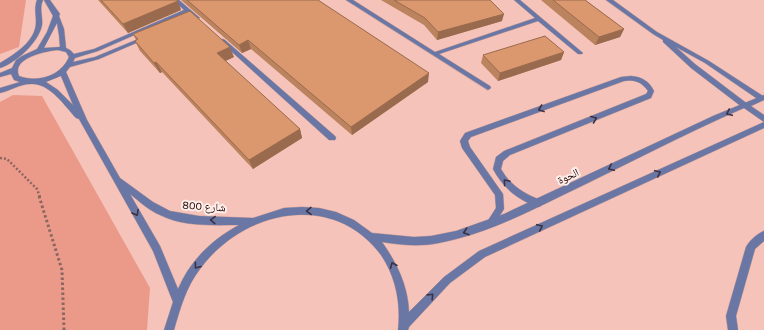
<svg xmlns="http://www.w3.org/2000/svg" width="764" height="330" font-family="Karla,'Noto Naskh Arabic',sans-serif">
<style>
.green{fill:#eb9a8a}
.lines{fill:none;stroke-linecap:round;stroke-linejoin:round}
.service-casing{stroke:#cea098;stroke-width:1}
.minor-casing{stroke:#cea098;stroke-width:1}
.path-far1{stroke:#8c6660;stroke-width:2.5;stroke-dasharray:2 2;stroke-linecap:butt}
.path{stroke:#8c6660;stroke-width:3;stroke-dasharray:2.5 2.5;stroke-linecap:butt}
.service{fill:#6a77a5;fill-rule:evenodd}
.minor{fill:#6a77a5;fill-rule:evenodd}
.wall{fill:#bc835f}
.shaded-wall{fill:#996a4e}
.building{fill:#db986f;stroke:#996a4e}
.oneway{stroke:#3b3143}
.labels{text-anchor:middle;stroke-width:4;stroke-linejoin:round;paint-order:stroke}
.street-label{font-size:11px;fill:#1c0301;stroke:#feede9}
</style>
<rect width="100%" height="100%" fill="#f5c3b9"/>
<path class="green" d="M0,0H26L19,47L0,54Z
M13,95L42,96L150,288L147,330H0V102Z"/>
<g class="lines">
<g class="service-casing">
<path id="service" d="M606,0H613L657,32L709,61L763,96V100H759L705,63L676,47L695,64L749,105L745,108L742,107L691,68L663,42V40L653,34Z
M631,76C642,77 649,81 654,91L651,98L510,155L503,161L501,169C510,185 524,194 541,200L542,203L541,206L538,207C518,200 503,188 493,169L496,157L504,151L646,94L648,91C642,82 634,79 624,81L471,137L468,141L470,147L503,194L504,209L494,225L491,226L488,225L487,222L496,208L495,195L462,148L460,141L465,133L621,77Z
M764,231V241L755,249L736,316L738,330H728L726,316L746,247C749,241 758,233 764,231Z"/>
</g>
<g class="minor-casing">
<path id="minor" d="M37,0H43C39,9 43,16 42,25C39,42 16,63 0,68V63C15,54 36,41 36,22C36,14 34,8 37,0Z
M44,0H50L60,14L59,16L64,29L66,48L70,50L74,54L94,49L184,10L173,0H179L200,18L195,19L187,12L98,51L75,58L73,62L95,57L143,37H147L148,38L99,59L70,67L66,72L87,120L120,178L153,202L170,211L199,216L253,218L284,208L302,207L319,208L336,212L354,220L372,233L414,237L431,236L456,231L504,214L713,116L764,95V100L751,106L764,115V122L744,108C682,135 622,167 561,196C522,215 482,235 439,243C420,247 401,245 382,242C397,263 408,286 409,312L444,277L479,251L764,122V128L485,257L450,283L409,327L408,330H398C401,304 396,277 381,255C333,190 243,210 200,269C186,287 180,309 174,330H164L173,302L153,251L79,119L76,118C64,105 49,82 30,84C20,84 10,91 0,93V88L20,82L14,80L11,74L0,77V73L12,68L16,60L22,56L37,49L47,32L53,16ZM57,23L59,35L60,47L44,48ZM58,50L66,52L69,57C61,76 38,83 19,76C11,58 46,51 58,50ZM61,76L73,105L58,90L46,82ZM130,194C139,201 148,210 160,215C184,227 212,225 239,225C211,240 190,261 178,289L160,246Z
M346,0H353L435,52L535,18L514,0H520L583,53L582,54H578L538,21L439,54L490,86L491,88L488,90Z
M223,39L225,40L335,136L336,138L335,140H329L221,42V40Z"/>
</g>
<path class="path-far1" d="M0,158L7,159L37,189L40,197"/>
<path class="path" d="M39,196L62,270L64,330"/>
<use href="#service" class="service"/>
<use href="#minor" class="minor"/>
</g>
<path class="wall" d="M98,0H177L181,10L128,33Z
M181,0H318L428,82L352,135L251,49L242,53Z
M381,0H490L502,21L437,40L424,25Z
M541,0H585L624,29L620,37L595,45Z
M133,34L234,57L225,61L300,129L302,138L253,169L162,72L160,73L140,51L135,41L136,40Z
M564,52L561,60L498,81L481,63L483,55Z"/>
<path class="shaded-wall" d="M178,1L181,10L128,33L123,24Z
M504,14L502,21L437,40L438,32Z
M624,29L620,37L595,45L599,37Z
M248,40L251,49L242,53L239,45Z
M230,47L234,57L221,63L217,53Z
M564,52L561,60L498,81L500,73Z
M156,62L162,72L160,73L154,63Z
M429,73L428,82L352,135L351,127Z
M300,129L302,138L253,169L249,160Z"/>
<path class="building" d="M101,0H177L178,1L123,24Z
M187,0H318L429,73L351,127L248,40L239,45Z
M394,0H490L504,14L438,32L425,18Z
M553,0H585L624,29L599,37Z
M190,11L230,47L217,53L300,129L249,160L156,62L154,63L135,41L138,39L133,34Z
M545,36L564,52L500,73L483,55Z"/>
<defs><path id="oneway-chevron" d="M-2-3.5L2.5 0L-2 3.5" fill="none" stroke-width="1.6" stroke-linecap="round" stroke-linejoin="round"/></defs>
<g class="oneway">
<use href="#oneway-chevron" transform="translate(541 109) rotate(160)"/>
<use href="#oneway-chevron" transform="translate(729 113) rotate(155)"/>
<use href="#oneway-chevron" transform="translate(594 119) rotate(-22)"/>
<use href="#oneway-chevron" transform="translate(611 168) rotate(155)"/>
<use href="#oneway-chevron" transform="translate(658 173) rotate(-25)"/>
<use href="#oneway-chevron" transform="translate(506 182) rotate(-130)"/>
<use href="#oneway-chevron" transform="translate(309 211) rotate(179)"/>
<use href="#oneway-chevron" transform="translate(136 213) rotate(61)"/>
<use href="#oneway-chevron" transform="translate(213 220) rotate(-178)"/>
<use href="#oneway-chevron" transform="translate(540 227) rotate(-25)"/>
<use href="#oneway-chevron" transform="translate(466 232) rotate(162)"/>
<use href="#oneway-chevron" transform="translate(393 265) rotate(-113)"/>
<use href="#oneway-chevron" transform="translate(197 266) rotate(127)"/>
<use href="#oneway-chevron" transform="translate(431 296) rotate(-46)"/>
</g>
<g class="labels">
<g class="street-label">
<text transform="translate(568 176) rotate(-25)" y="4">الحوة</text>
<text transform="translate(204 206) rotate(4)" y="4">شارع 800</text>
</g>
</g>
</svg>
